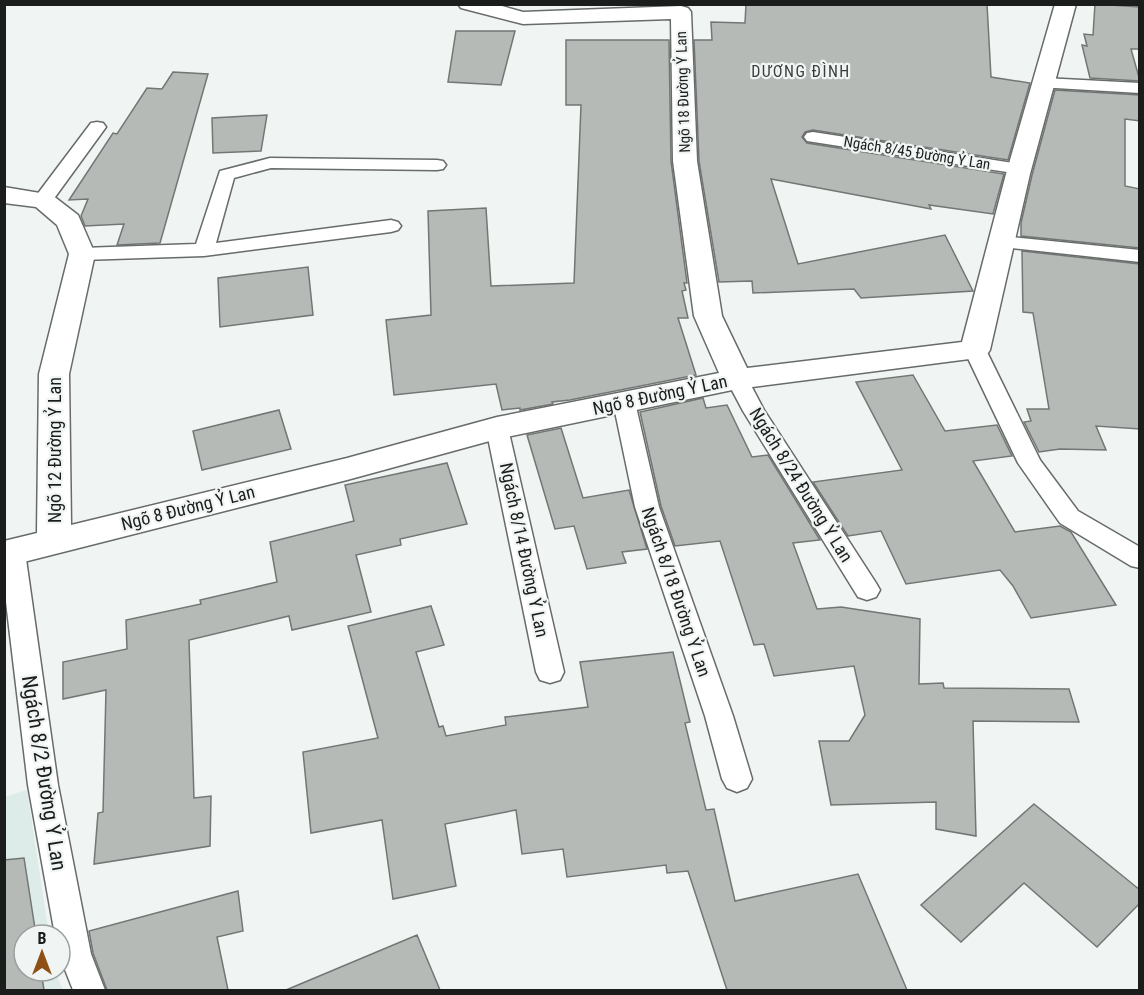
<svg xmlns="http://www.w3.org/2000/svg" width="1144" height="995" font-family="'Roboto Condensed',sans-serif">
<style>
.built{fill:#ddebe9}
.building{fill:#b6bab7;stroke:#727674;stroke-width:1.5}
.lines{fill:none;stroke-linecap:round;stroke-linejoin:round}
.lane-casing{stroke:#676b6a;stroke-width:3}
.street-casing{stroke:#676b6a;stroke-width:3}
.lane{fill:#fff;fill-rule:evenodd}
.street{fill:#fff;fill-rule:evenodd}
.labels{text-anchor:middle;stroke-width:4.5;stroke-linejoin:round;paint-order:stroke}
.far-street-label{font-size:15px;fill:#1b1d1c;stroke:#f0f5f4}
.far-neighbourhood-label{font-size:16px;letter-spacing:1.5px;fill:#3a3e3d;stroke:#f0f5f4}
.street-label{font-size:18px;fill:#1b1d1c;stroke:#f0f5f4}
.near-street-label{font-size:21px;fill:#1b1d1c;stroke:#f0f5f4}
</style>
<rect width="100%" height="100%" fill="#f0f5f4"/>
<path class="built" d="M27,790L49,935H24V971H55L63,990H5L4,797Z"/>
<path class="building" d="M746,4H987L991,77L1030,83L1008,160L813,130L805,132L802,137L807,143L1004,174L993,214L929,205L931,209L771,179L798,264L945,235L973,291L861,298L854,289L753,293L752,281L719,282L699,161L694,40H712L711,22L745,23Z
M1095,4L1140,7V49H1131L1140,81L1090,78L1082,45L1087,46L1084,34L1093,35Z
M456,31H515L501,85L448,82Z
M566,40H669L671,161L687,283H684L686,290L682,291L688,318H678L696,375L570,400L552,402L553,404L520,410V408L502,410L496,384L394,395L386,320L431,315L428,211L486,208L491,286L574,283L581,105H566Z
M173,72L208,74L160,243L117,245L124,224L85,226L81,216L88,199L69,200L113,133L117,134L147,88L162,89Z
M1055,90L1140,95V121L1125,119V186L1140,189V248L1021,236V223L1032,175Z
M267,115L261,151L213,153L212,118Z
M1022,251L1140,264V429L1096,426L1106,450L1060,449L1039,452L1024,422L1031,421L1027,409H1049L1033,313L1023,312Z
M308,267L313,315L220,327L218,278Z
M913,375L945,431L997,425L1012,456L973,461L1015,532L1060,526L1071,532L1116,605L1031,618L1013,586L1000,570L906,584L881,531L848,536L813,482L902,470L856,382Z
M703,398L706,408L727,405L752,457L768,455L820,540L793,543L817,609L841,607L920,619L919,684L943,683L944,688L1069,689L1079,722L973,721L976,836L936,829V802L831,805L819,741H849L865,715L854,666L774,676L764,644L754,645L720,541L675,546L661,506L640,412Z
M279,410L291,449L202,470L193,431Z
M561,428L583,498L629,490L647,549L622,552L626,563L587,569L574,526L555,529L527,435Z
M447,463L467,524L400,539L401,545L356,555L371,612L292,630L289,616L189,640L194,798L211,796L210,846L94,864L98,813L103,812L106,690L63,699V662L127,649L126,620L201,604L200,600L277,582L270,542L354,521L345,485Z
M431,606L444,645L416,652L439,727L443,726L446,736L506,725L505,717L588,707L580,662L673,652L690,722L685,723L706,810L714,809L735,901L858,874L907,990H727L688,871L667,873L666,865L567,877L563,849L522,854L516,810L445,824L456,886L393,899L382,820L311,833L303,752L378,738L348,626Z
M1034,804L1140,890V903L1097,947L1024,883L961,942L921,905Z
M24,858L36,935H24V971H41L44,990H4V860Z
M238,891L243,931L217,937L228,990H107L93,953L89,931Z
M417,935L440,990H286Z"/>
<g class="lines">
<g class="lane-casing">
<path id="lane" d="M1044,78L1140,83V93L1038,87L1036,83L1038,79Z
M97,122L103,123L106,127L50,204H36L34,200L36,196L91,123Z
M813,132L1020,164L1026,165L1029,169L1026,173L1020,174L807,141L804,137L807,133Z
M270,158L437,160L443,161L446,165L443,169L437,170L271,168L234,178L216,243L391,220L398,222L401,226L398,230L391,232L204,256L82,260L75,258L72,254L75,250L82,248L196,244L220,171Z
M1001,236L1140,250V262L994,246L991,242L994,238Z
M975,343L983,345L986,350L1040,460L1078,511L1140,547V568L1131,566L1060,523L1018,463L964,350L967,345Z
M737,372L745,374L764,410L876,583L880,590L876,597L867,600L858,597L743,411L726,379L729,374Z
M624,395L632,397L635,402L659,507L733,716L752,779L747,788L737,792L727,788L722,779L705,716L635,507L613,402L616,397Z
M497,420L505,423L508,428L564,672L560,680L550,683L540,680L536,672L486,428L489,423Z
M13,543L22,545L25,552L58,785L91,954L105,990H73L60,957V935H55L28,785L4,585V545Z"/>
</g>
<g class="street-casing">
<path id="street" d="M458,4H495L523,12L681,6L688,8L691,12L697,161L722,316L747,368L962,342L1006,174L1055,4H1076L1030,174L990,350L985,357L737,389L497,439L347,480L4,567V541L37,533L39,374L69,254L57,225L36,207L4,203V187L52,195L78,215L95,254L69,374L71,525L347,458L497,417L719,373L694,316L673,161L671,19L523,24L461,8Z"/>
</g>
<use href="#lane" class="lane"/>
<use href="#street" class="street"/>
</g>
<g class="labels">
<g class="far-street-label">
<text transform="translate(683 92) rotate(-92)" y="5">Ngõ 18 Đường Ỷ Lan</text>
<text transform="translate(917 153) rotate(9)" y="5">Ngách 8/45 Đường Ỷ Lan</text>
</g>
<g class="far-neighbourhood-label">
<text x="801" y="77">DƯƠNG ĐÌNH</text>
</g>
<g class="street-label">
<text transform="translate(660 395) rotate(-12)" y="6">Ngõ 8 Đường Ỷ Lan</text>
<text transform="translate(55 450) rotate(-90)" y="6">Ngõ 12 Đường Ỷ Lan</text>
<text transform="translate(801 485) rotate(58)" y="6">Ngách 8/24 Đường Ỷ Lan</text>
<text transform="translate(188 508) rotate(-14)" y="6">Ngõ 8 Đường Ỷ Lan</text>
<text transform="translate(524 550) rotate(78)" y="6">Ngách 8/14 Đường Ỷ Lan</text>
<text transform="translate(676 592) rotate(71)" y="6">Ngách 8/18 Đường Ỷ Lan</text>
</g>
<g class="near-street-label">
<text transform="translate(44 773) rotate(81)" y="7">Ngách 8/2 Đường Ỷ Lan</text>
</g>
</g>
<rect width="1144" height="995" fill="none" stroke="#1b1d1c" stroke-width="12"/>
<g transform="translate(42 953)"><circle r="28" fill="#f0f5f4" stroke="#9b9f9e" stroke-width="1.5"/>
<path d="M0-4.5L10 22L0 15L-10 22Z" fill="#8e5015"/>
<text y="-9" font-size="16" font-weight="bold" text-anchor="middle" fill="#1b1d1c">B</text>
</g>
</svg>
